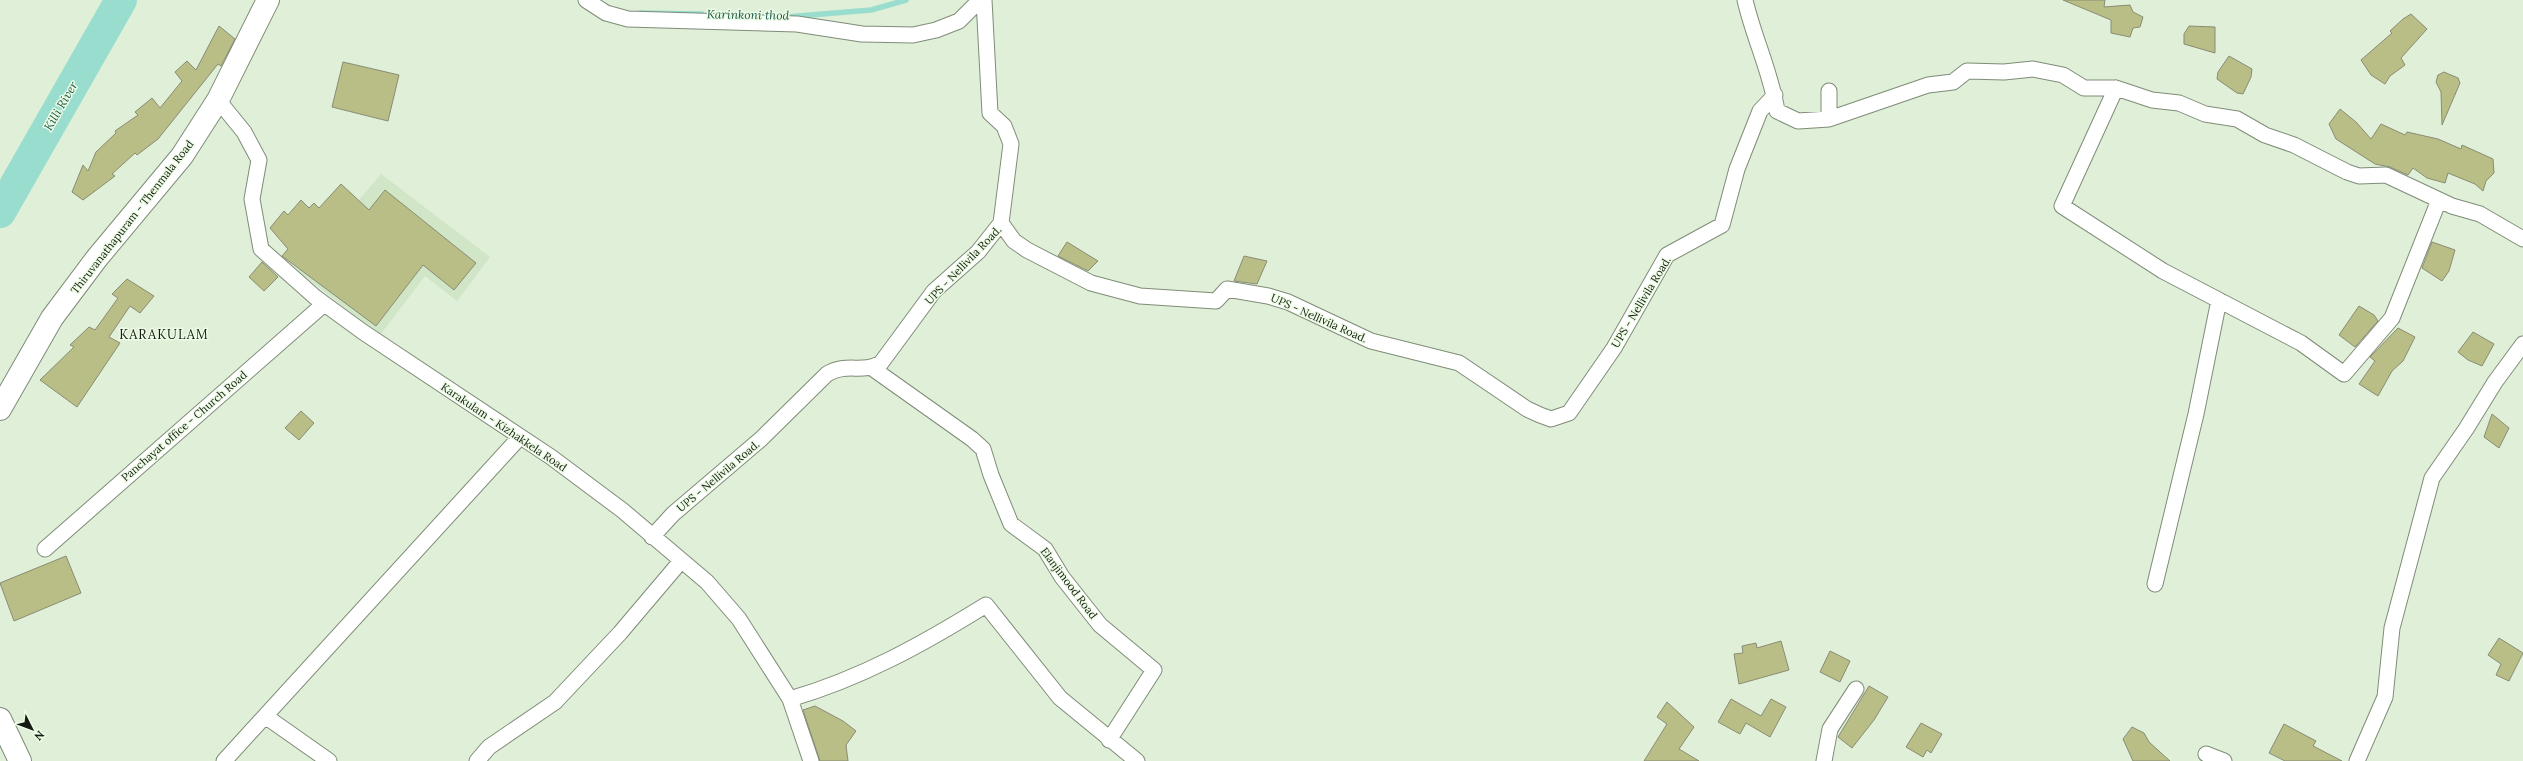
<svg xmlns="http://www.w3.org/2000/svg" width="2523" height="761" font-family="Lora,serif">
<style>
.built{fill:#d1e5c7}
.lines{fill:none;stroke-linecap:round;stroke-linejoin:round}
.stream{stroke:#98ddce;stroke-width:5.5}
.river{stroke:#98ddce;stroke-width:32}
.building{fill:#b9be87;stroke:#898c74}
.street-casing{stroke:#7f8c77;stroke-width:17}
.primary-casing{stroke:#7f8c77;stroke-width:24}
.street{stroke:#fff;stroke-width:15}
.primary{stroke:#fff;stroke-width:22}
.labels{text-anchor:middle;stroke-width:3;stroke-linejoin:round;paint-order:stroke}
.street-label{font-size:11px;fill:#151a12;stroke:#edfce5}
.water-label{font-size:12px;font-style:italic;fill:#1d574d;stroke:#edfce5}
.quarter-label{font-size:13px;letter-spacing:1px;fill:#151a12;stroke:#edfce5}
</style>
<rect width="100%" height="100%" fill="#e0efd8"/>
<path class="built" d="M381,174L490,257L457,301L425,276L380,335L298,271Z"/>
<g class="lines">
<path class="stream" d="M640,13L702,14
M786,17L871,10L906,0"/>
<path class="river" d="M0,212L121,0"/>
</g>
<path class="building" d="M2063,0H2105L2104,7L2130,5L2133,12L2143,17L2140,27L2133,28L2130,37L2111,33V20Z
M2411,14L2427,29L2401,58L2405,65L2390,76L2385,84L2371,75L2361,60L2392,33L2390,31L2403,19Z
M219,26L235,39L221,66L218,64L158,139L137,155L135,153L112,174L115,176L83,200L72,192L83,165L88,171L96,152L116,133L115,131L138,115L135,112L152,98L160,108L182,81L175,72L187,61L196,70Z
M2189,26L2215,27V53L2184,44V34Z
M2229,56L2252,69L2251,77L2243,94L2237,93L2217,79L2218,72Z
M343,62L399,75L388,121L332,107Z
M2444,72L2458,78L2460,83L2442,125L2441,92L2436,82L2438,75Z
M2340,109L2356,122L2371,139L2381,124L2405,135L2407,132L2438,139L2461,149L2462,145L2493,159L2494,173L2486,181L2483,191L2475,184L2448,173L2445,183L2427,178L2413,168L2408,175L2390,167L2375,164L2336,139L2329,124Z
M341,184L369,210L385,190L476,263L454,290L423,265L376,326L282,256L288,249L270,228L284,211L288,215L301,200L309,208L314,203L319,208Z
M1067,242L1098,261L1088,271L1058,256Z
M2432,242L2455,250L2449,271L2442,281L2422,268Z
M1244,256L1267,261L1257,284L1234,281Z
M262,262L278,277L264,291L249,277Z
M127,279L154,296L140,313L130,306L109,337L120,343L77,407L40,380L74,347L70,345L89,327L95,330L118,298L112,294Z
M2359,306L2374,315L2378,321L2355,347L2339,335Z
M2398,328L2415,337L2403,361L2392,371L2378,396L2359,384L2375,361L2370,357Z
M2473,332L2494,344L2482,366L2468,360L2458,352Z
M301,411L314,423L299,440L285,428Z
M2492,414L2509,428L2499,448L2484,437Z
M66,556L81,593L14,621L0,583Z
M2499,638L2523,653L2509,681L2496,675L2501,664L2488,655Z
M1781,641L1789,670L1739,684L1734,654L1743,653L1742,646L1756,643L1757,648Z
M1830,651L1850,661L1840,682L1820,672Z
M1869,686L1888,697L1874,720L1852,748L1838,737Z
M1731,699L1761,716L1771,699L1786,707L1770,737L1746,723L1740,734L1718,722Z
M1667,702L1694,727L1679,749L1699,761H1644L1667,724L1657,717Z
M815,706L843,721L856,731L846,745L848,761H820L803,710Z
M1921,723L1942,734L1931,753L1927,750L1923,757L1906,747Z
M2284,724L2316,741L2313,746L2342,761H2285L2269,753Z
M2132,727L2144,733L2149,742L2170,761H2133L2123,739Z"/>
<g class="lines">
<g class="street-casing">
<path id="street" d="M586,0L606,13L628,19L797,24L862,34L913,35L936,30L959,21L980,0
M984,0L990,113L1004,126L1011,144L1001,223
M1745,0C1754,39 1771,72 1777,111L1798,121L1829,119L1928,85L1953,82L1967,71L2004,72L2033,69L2063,75L2084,88H2116L2152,100L2179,103L2205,114L2237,119L2265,135L2294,145L2347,172L2359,176L2386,175L2452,206L2480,214L2523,239
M2116,88L2062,206L2163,271L2301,343L2344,374L2392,318L2439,200
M1829,91V119
M218,100L244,132L259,160L252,199L261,249L315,297L363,332L551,457L622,510L707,582L739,619L790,699L811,761
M872,368L972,439L983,449L991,475L1011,524L1045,549L1062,577L1100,625L1154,670L1109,740
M652,537L673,514L761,439L827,374C847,362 862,374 881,363L934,291L978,252L1001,223L1014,241L1027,250L1091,283L1140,296L1216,301L1227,289L1268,296L1288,302L1371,341L1459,363L1527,409L1540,415L1551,419L1569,413L1614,348L1667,255L1722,225L1737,169L1760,111L1775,95
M45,549L324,304
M2155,584L2196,414L2219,300
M790,699C862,678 923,644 986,605L1060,698L1137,761
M265,716L329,761
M2206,754L2224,761
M224,761L520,437
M477,761L489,747L555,702L620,633L681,561
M1824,761L1830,729L1856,689
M2357,761L2385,697L2392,628L2432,478L2466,429L2495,382L2523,344"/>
</g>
<g class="primary-casing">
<path id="primary" d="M0,409L52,318L97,258L182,156L218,100L268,0
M0,719L20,761"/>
</g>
<use href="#street" class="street"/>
<use href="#primary" class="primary"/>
</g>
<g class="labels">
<g class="street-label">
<text transform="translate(132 217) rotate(-52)" y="4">Thiruvanathapuram - Thenmala Road</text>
<text transform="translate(963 265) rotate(-46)" y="4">UPS - Nellivila Road.</text>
<text transform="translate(1641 302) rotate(-59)" y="4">UPS - Nellivila Road.</text>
<text transform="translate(1319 318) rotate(24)" y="4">UPS - Nellivila Road.</text>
<text transform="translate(184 426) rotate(-41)" y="4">Panchayat office - Church Road</text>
<text transform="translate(504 427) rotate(34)" y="4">Karakulam - Kizhakkela Road</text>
<text transform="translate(718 476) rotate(-40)" y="4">UPS - Nellivila Road.</text>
<text transform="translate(1069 583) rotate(53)" y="4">Elanjimood Road</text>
</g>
<g class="water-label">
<text transform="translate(748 15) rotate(1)" y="4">Karinkoni thod</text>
<text transform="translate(61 106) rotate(-60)" y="4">Killi River</text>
</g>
<g class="quarter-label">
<text x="164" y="339">KARAKULAM</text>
</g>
</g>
<g transform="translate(32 729) rotate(132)" stroke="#edfce5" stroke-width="3" paint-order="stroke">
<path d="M0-3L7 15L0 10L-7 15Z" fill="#151a12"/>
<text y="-6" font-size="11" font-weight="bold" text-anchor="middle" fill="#151a12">N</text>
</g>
</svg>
